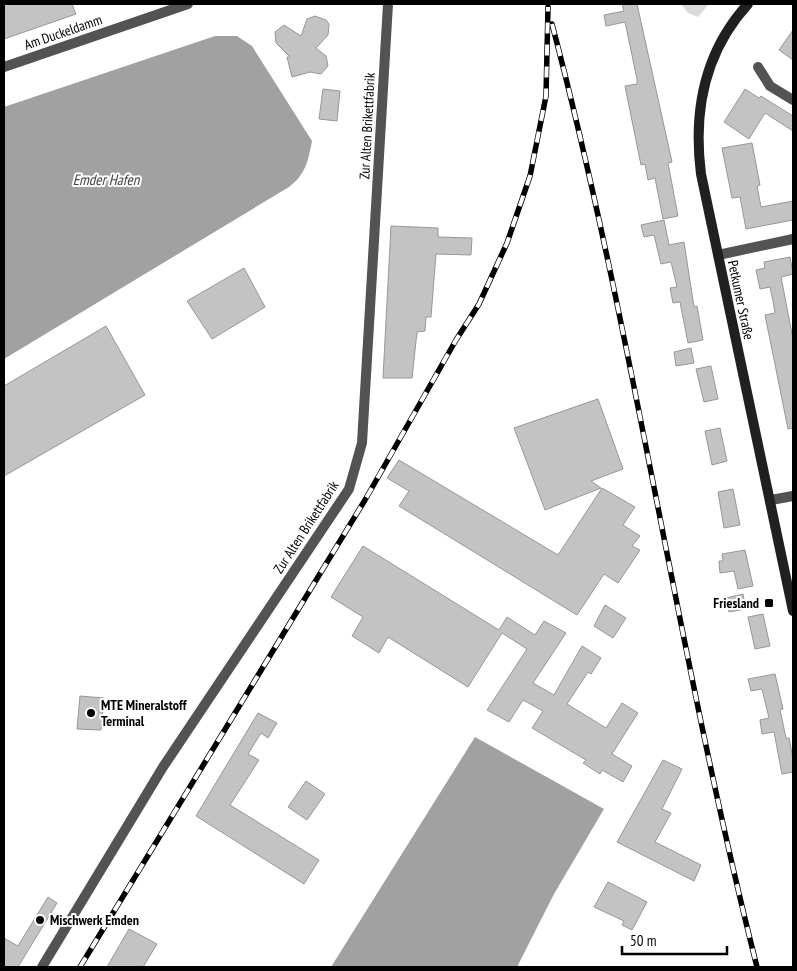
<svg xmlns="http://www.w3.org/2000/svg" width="797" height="971" font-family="'PT Sans Narrow',sans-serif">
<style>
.green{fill:#dadada}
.water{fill:#a1a1a1}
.building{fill:#c3c3c3;stroke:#979797}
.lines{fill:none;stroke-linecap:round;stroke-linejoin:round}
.street{stroke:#535353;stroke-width:10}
.secondary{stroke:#202020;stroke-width:10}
.rail-casing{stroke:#000;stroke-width:5.5}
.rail{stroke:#fff;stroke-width:4;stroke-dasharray:11;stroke-linecap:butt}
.poi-dot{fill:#000;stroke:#fff;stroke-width:2}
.labels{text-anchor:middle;stroke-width:4;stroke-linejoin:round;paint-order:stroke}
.street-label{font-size:14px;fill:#000;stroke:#fff}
.poi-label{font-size:14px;font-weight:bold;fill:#000;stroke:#fff;text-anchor:start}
.water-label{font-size:15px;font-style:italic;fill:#424242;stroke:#fff}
</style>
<rect width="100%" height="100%" fill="#fff"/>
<path class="green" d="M681,4H709L698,17L688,13Z"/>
<path class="water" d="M215,36H237L252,46L312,141C308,161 306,174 289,187L4,359V107Z
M475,737L604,809L554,894L517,967H331Z"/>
<path class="building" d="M4,4H72L76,14L4,39Z
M622,4H637L672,162L668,163L678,216L663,219L655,178L648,180L645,164L641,165L625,86L637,84V79L625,22L606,26L604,15L624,11Z
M315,16L326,20L329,24L328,35L316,48L326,56L328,66L321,74L310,72L292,77L287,57H290L276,43L275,32L284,25L301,36L307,19Z
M793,30V60L779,50Z
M323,89L340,91L337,121L319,119Z
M745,89L759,98L761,96L793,116V131L765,113L749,139L724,122Z
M752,143L760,185L757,186L761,207L793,201V220L746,229L740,197L732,198L722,148Z
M664,220L669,245L684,242L694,307L697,306L703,340L688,343L680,302L673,303L670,288L677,287L671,262L661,264L654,235L644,237L641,225Z
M391,226L438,228V237L472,238L471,255L436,254L431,317H426L425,331L417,332L412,378H383Z
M790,257L793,274L781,277L793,339V428L788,429L765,315L775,313L773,301L770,287L760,289L756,270L765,268L764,262Z
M244,268L265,307L212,339L187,301Z
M106,326L145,395L4,476V386Z
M691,348L694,363L676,366L674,352Z
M711,366L718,399L704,402L696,369Z
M598,399L623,469L591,481L601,488L545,510L514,428Z
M720,428L727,461L712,465L705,431Z
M399,460L558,555L602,488L635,507L623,525L640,536L632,546L640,550L618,583L604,574L577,615L399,506L409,491L387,478Z
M733,489L740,525L724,528L718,492Z
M363,546L499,630L507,617L535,635L544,621L566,633L533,683L554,695L582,646L601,658L591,674L588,672L567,704L606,728L622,703L638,713L612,754L632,766L623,782L602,770L600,774L583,763L586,760L532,728L543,711L523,700L509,722L487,710L527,649L502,633L468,687L388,637L379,653L352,636L363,617L331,597Z
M745,550L753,586L738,589L734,571L720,573L719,561H723L722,554Z
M743,594L746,609L729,612L726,598Z
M605,605L626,618L613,638L594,626Z
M763,614L770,646L755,649L748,617Z
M775,674L783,709L780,710L786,738H789L793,759V772L782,774L774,732L762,734L760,720L769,718L762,689L751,691L748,679Z
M80,696L104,698L101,730L77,729Z
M258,713L277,723L268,738L261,733L248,754L259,760L230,805L319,860L304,884L196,816Z
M663,760L682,769L662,809L671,813L655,842L701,865L694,881L617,842Z
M306,781L325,794L307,820L288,807Z
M608,882L647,902L632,930L622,925L624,921L594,907Z
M48,897L57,903L18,967H4V938L18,946Z
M129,929L157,944L143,967H107Z"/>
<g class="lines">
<path class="street" d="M4,67L188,4
M758,67L770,86L793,100
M718,255L793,239
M771,500L793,496
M42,967L163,767L349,489L362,443L388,4"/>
<path class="secondary" d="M748,4C705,51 693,111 701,174L793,611"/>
<g class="rail-casing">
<path id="rail" d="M552,24C634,335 678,656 757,967
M80,967L365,500L456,340L479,304L507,243L530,176L546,96L548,7"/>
</g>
<use href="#rail" class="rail"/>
</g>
<g class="poi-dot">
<rect x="764" y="598" width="10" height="10" rx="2.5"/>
<circle cx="91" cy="713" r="5"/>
<circle cx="40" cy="920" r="5"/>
</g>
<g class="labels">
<g class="street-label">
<text transform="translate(63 32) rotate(-19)" y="5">Am Duckeldamm</text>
<text transform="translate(367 126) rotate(-87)" y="5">Zur Alten Brikettfabrik</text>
<text transform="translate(741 300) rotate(78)" y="5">Petkumer Straße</text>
<text transform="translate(306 527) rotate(-57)" y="5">Zur Alten Brikettfabrik</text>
</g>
<g class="poi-label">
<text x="759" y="608" text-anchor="end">Friesland</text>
<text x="101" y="710">MTE Mineralstoff<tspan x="101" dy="16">Terminal</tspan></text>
<text x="50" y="925">Mischwerk Emden</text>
</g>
<g class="water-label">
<text x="106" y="185">Emder Hafen</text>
</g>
</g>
<rect width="797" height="971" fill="none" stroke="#000000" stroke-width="10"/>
<path d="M622 946v8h105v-8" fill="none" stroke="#000000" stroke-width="2.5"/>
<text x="630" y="946" font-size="15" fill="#000000" stroke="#ffffff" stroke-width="4" paint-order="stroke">50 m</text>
</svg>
